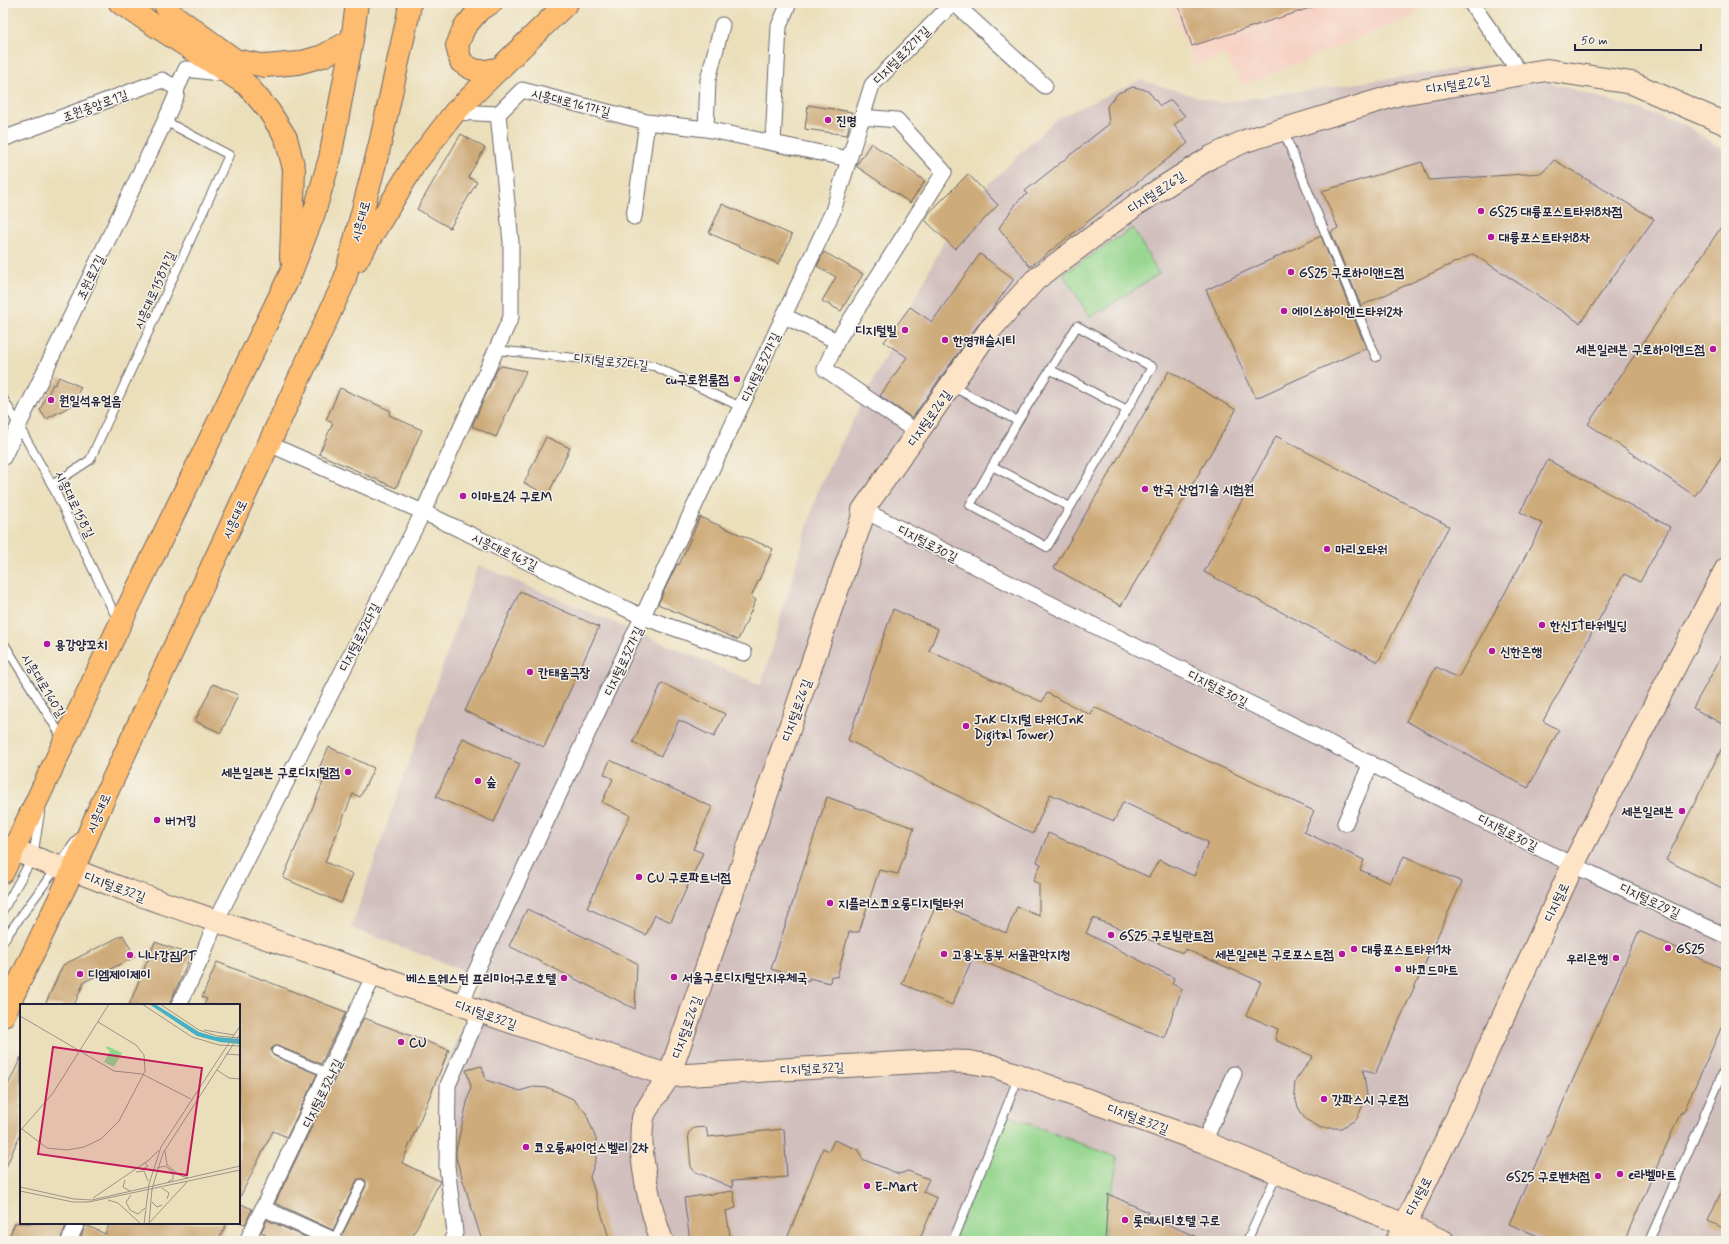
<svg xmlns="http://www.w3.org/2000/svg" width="1729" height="1244" font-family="Mynerve,'Poor Story',sans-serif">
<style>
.built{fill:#f6d2c4}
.industrial{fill:#d1bfbe}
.green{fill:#93d58c;stroke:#5a7c64}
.building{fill:#ceab7a}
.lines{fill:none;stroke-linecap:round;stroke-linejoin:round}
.lane-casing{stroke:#686468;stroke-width:10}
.street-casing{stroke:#686468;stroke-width:17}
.secondary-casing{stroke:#686468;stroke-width:24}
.primary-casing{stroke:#686468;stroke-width:24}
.lane{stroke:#fff;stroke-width:8}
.street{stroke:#fff;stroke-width:15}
.secondary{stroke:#fee4c6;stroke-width:22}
.primary{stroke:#fdbc70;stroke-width:22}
.poi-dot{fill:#b5179e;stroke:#f7f3e8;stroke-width:1.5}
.labels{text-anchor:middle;stroke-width:3;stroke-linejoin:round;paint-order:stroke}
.street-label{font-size:13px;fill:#22223b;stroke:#f7f3e8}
.poi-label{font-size:13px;font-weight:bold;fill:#22223b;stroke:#f7f3e8;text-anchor:start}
.inset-road{fill:none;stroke:#9b9388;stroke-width:1}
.view{fill:#c2185b;fill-opacity:0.15;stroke:#c2185b;stroke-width:2}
.inset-edge{fill:none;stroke:#22223b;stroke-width:2}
</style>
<rect width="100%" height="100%" fill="#f7f3e8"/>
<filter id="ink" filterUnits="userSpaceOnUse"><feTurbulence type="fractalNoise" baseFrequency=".025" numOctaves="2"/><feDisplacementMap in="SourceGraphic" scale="8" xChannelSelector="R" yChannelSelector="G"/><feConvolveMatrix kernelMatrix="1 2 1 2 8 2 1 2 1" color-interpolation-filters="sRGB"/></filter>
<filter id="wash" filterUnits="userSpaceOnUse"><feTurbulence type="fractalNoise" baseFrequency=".012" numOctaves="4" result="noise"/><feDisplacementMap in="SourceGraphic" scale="16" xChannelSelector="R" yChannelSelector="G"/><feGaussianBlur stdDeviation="0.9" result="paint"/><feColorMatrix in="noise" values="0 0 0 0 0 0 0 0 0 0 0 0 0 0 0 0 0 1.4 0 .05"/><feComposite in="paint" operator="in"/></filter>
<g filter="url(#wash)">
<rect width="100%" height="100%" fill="#ebdfbb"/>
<path class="built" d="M1169,3H1409L1418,14L1241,86L1225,54L1195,66Z"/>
<path class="industrial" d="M1490,64L1682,123L1726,152V1241H449L440,1165L444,1072L484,978L351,928L478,565L761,685L819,487L958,214L1056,119L1140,80L1219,103Z"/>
<path class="green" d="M1133,228L1159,274L1090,317L1063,274Z
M1004,1114L1118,1158L1103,1241H953Z"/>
<g id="blocks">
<path class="building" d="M1178,3H1316V6L1192,46Z
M1133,87L1143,89L1149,92L1160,106L1171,100L1185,116L1174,125L1188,143L1030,267L999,228L1018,201L1027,194L1025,191L1109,124L1107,106L1118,93Z
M808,105L852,112L847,135L805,129Z
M461,134L485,148L468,177L477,182L450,228L417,209Z
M871,143L925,181L910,203L856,166Z
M1554,160L1654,219L1580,323L1473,254L1361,306L1331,232L1338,228L1322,191L1422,162L1429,180L1542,173Z
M968,174L998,205L955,249L925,220L929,213Z
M722,204L792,235L779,264L709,233Z
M1726,220V450L1695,496L1588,424Z
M1321,236L1366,348L1256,398L1206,290Z
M824,252L863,274L841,311L822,301L836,277L817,266Z
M980,254L1014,279L992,309L978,325L912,418L880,396L907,357L884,342L910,307L932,322Z
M502,366L526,371L496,437L472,426L498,368Z
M1169,371L1236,410L1121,606L1054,568Z
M59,377L81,387L71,406L46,419L40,410L47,394L48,395L53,384L55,385Z
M340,388L391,411L389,415L422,430L396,488L319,454L333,423L326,420Z
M1276,436L1449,526L1378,662L1204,572Z
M546,437L570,448L548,495L524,483Z
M1548,460L1670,527L1640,582L1624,574L1543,721L1559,730L1528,788L1406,721L1436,667L1458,678L1543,524L1520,512Z
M700,517L773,549L751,597L756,600L738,640L658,604L677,564L679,565Z
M520,591L599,627L544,747L465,711Z
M893,609L938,629L929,651L1042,702L1047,693L1091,715L1094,707L1314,811L1304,832L1364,860L1360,870L1390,883L1404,856L1462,882L1375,1074L1363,1069L1367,1096L1356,1120L1341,1128H1321L1305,1119L1298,1107L1294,1094L1295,1081L1313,1056L1275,1040L1278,1029L1246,1015L1261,982L1185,949L1183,953L1093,918L1086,933L1174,978L1172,984L1182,989L1164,1038L973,957L952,1005L902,984L937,903L1006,933L1017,907L1039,916V884L1033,881L1041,864L1037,862L1048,833L1149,877L1159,860L1194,876L1208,842L1123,802L1114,821L1050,794L1033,834L848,740Z
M1726,648V726L1693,708Z
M662,683L725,714L714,737L679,720L661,756L633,742Z
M213,684L238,695L221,733L195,721Z
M463,738L520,764L494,822L436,797Z
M1726,740V890L1666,860Z
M329,747L374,768L360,797L353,794L325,862L353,874L341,903L283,878L324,780L315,776Z
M610,760L712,807L693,849L703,853L671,922L655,915L646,935L587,908L630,815L602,802L613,779L604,774Z
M827,797L914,828L898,874L879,870L859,932H849L837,977L831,976L830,983L809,978V981L771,969Z
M527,909L637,963L635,1009L509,946Z
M1639,931L1726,970V1017L1683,1113L1681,1112L1624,1241H1550L1509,1224Z
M123,935L135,957L84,982L74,1005H45L63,965Z
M155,942L191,955L169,1005H129Z
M217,962L346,1012L321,1064L278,1046H275L271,1049V1052L274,1056L317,1074L287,1137L273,1131L239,1199V1005H204L207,999L202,997Z
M364,1018L449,1050L402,1163L440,1181L410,1241H345L342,1235L366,1186V1181L363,1179H358L356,1182L333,1230L275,1203Z
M21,1057V1132L3,1174V1096Z
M482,1066L486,1080L520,1091L533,1087L549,1088L573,1099L586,1113L596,1139V1159L590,1177L610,1241H482L456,1158V1150L471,1086L466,1070Z
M706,1127L708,1137L784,1129L787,1177L732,1181L733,1188L694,1171L691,1167L688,1133L694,1128Z
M834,1140L859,1150L862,1159L899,1174L908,1171L929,1179L923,1192L937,1198L919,1241H786L823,1148L829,1151Z
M1726,1181V1229L1708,1221Z
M733,1191L736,1208L726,1211L731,1241H690L684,1198Z
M1108,1194L1148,1212L1147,1215L1206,1241H1105Z
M239,1203L252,1209L245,1224L239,1222Z
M267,1220L314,1241H262L265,1234L261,1232Z
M15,1223H67L60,1241H7Z
M110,1223H227L218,1241H79L86,1225L105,1234Z"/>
</g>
</g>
<g filter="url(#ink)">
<use href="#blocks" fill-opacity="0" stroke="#686468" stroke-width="1"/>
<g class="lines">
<g class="lane-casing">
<path id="lane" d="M1283,130L1376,357
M1077,326L1152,367L1047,547L970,505L1018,421Z
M496,350L654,366L741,407
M1051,370L1127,410
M951,386L1018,421
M3,398L52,485L118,621
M992,466L1070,507
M52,485L90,460L229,155L165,121
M3,642L63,739
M3,910L33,857L40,813
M3,941L78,838
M276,1051L328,1073
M334,1240L361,1184
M953,1241L1019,1076
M1247,1241L1277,1174
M1649,1241L1726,1066"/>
</g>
<g class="street-casing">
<path id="street" d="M954,3L1045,86
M1471,3L1521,74
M177,88L186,69L226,74
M455,112L498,114L522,90L647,122L706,129L849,159
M706,129L708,80L722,25
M3,139L162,80L177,88L176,96L165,121L3,458
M773,143L779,26L789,3
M634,217L647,122
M784,316L837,341L825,369L918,433
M837,341L944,172L897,120L862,117
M269,444L423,512L643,617L744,653
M863,510L1573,865L1726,936
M1345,823L1371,763
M179,1005L202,957L216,921L423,512L511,317V242L498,114
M460,1005L833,211L872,85L953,3
M1204,1142L1234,1074
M263,1208L336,1241
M69,1241L77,1223
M247,1241L374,975
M451,1241L455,1233L447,1166L448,1085L480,1012"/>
</g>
<g class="secondary-casing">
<path id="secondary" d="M14,850L56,866L73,870L123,889L669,1076L937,1061L969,1062L993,1066L1204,1142L1443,1241
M662,1241C650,1209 637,1151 643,1118C645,1109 663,1086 669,1076L862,519L863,510L988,332L1035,280L1137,204L1211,157L1245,141L1400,94L1547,70L1632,83L1726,124
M1397,1241L1451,1130L1573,865L1660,695L1726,569"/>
</g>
<g class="primary-casing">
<path id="primary" d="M120,3L247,85L269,111L286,138L294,169L291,258
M164,3L169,12L235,60L265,66L298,63L323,56L352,40
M491,3L480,9L464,28L457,46L461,62C477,74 483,72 501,68
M357,260L414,165L455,112L567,3
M3,872L120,624L290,275L314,213L330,158L352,40L357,3
M3,1016L73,870L100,807L344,282L380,144L408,16L410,3"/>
</g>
<use href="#lane" class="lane"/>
<use href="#street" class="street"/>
<use href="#secondary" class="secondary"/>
<use href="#primary" class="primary"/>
</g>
</g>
<g class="poi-dot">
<circle cx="828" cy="120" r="4"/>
<circle cx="1481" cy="211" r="4"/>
<circle cx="1491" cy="237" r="4"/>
<circle cx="1291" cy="272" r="4"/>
<circle cx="1284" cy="311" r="4"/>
<circle cx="905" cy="330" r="4"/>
<circle cx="945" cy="340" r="4"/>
<circle cx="1713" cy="349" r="4"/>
<circle cx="737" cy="379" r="4"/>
<circle cx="51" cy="400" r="4"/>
<circle cx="1145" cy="489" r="4"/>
<circle cx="463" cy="496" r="4"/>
<circle cx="1327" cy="549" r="4"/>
<circle cx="1542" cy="625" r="4"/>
<circle cx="47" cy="644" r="4"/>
<circle cx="1492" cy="651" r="4"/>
<circle cx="530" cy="672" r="4"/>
<circle cx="966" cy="726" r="4"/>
<circle cx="348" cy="772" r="4"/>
<circle cx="478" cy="781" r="4"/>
<circle cx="1682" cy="811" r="4"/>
<circle cx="157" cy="820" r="4"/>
<circle cx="639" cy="877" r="4"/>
<circle cx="830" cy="903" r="4"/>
<circle cx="1111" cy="935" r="4"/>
<circle cx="1668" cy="948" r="4"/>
<circle cx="1354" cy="949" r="4"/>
<circle cx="944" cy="954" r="4"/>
<circle cx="1342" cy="954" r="4"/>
<circle cx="130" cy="955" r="4"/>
<circle cx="1616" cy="958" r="4"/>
<circle cx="1398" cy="969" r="4"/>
<circle cx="80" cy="974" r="4"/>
<circle cx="674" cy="977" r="4"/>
<circle cx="564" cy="978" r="4"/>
<circle cx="401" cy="1042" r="4"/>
<circle cx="1324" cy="1099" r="4"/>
<circle cx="526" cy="1147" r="4"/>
<circle cx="1620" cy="1174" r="4"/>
<circle cx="1598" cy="1176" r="4"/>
<circle cx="867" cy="1186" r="4"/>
<circle cx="1125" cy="1220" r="4"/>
</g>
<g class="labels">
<g class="street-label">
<text transform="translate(901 55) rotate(-46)" y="5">디지털로32가길</text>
<text transform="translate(1458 84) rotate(-9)" y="5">디지털로26길</text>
<text transform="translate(571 102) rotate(14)" y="5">시흥대로161가길</text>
<text transform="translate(95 105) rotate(-20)" y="5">조원중앙로1길</text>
<text transform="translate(1156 192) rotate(-33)" y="5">디지털로26길</text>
<text transform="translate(360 221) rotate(-75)" y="5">시흥대로</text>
<text transform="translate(90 277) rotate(-64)" y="5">조원로2길</text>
<text transform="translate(154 290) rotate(-66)" y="5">시흥대로158가길</text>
<text transform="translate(611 361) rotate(6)" y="5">디지털로32다길</text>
<text transform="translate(760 367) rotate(-65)" y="5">디지털로32가길</text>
<text transform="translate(929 418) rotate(-55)" y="5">디지털로26길</text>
<text transform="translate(75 504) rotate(64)" y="5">시흥대로158길</text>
<text transform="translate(234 519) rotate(-65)" y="5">시흥대로</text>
<text transform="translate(928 543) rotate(27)" y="5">디지털로30길</text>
<text transform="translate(505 551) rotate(25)" y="5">시흥대로163길</text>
<text transform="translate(359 637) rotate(-63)" y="5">디지털로32다길</text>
<text transform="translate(623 661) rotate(-65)" y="5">디지털로32가길</text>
<text transform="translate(44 685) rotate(58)" y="5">시흥대로160길</text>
<text transform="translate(1218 688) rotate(27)" y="5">디지털로30길</text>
<text transform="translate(796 710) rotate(-71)" y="5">디지털로26길</text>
<text transform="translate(98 813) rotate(-66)" y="5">시흥대로</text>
<text transform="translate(1508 832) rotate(27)" y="5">디지털로30길</text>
<text transform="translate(115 886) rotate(20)" y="5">디지털로32길</text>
<text transform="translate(1650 900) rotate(25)" y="5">디지털로29길</text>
<text transform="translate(1556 902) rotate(-65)" y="5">디지털로</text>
<text transform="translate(486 1014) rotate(19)" y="5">디지털로32길</text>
<text transform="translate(686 1027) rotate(-71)" y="5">디지털로26길</text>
<text transform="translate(812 1068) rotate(-3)" y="5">디지털로32길</text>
<text transform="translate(322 1093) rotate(-64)" y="5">디지털로32나길</text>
<text transform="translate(1138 1118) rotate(20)" y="5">디지털로32길</text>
<text transform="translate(1418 1196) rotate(-63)" y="5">디지털로</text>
</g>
<g class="poi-label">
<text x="836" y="125">진명</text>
<text x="1489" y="216">GS25 대륭포스트타워8차점</text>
<text x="1499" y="242">대륭포스트타워8차</text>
<text x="1299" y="277">GS25 구로하이앤드점</text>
<text x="1292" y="316">에이스하이엔드타워2차</text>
<text x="897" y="335" text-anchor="end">디지털빌</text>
<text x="953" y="345">한영캐슬시티</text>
<text x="1705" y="354" text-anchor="end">세븐일레븐 구로하이엔드점</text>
<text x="729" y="384" text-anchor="end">cu구로원룸점</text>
<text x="59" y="405">원일석유얼음</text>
<text x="1153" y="494">한국 산업기술 시험원</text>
<text x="471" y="501">이마트24 구로M</text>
<text x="1335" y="554">마리오타워</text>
<text x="1550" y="630">한신IT타워빌딩</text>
<text x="55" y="649">용강양꼬치</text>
<text x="1500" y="656">신한은행</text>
<text x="538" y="677">칸태움극장</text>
<text x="974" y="724">JnK 디지털 타워(JnK<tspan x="974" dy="15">Digital Tower)</tspan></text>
<text x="340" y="777" text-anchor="end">세븐일레븐 구로디지털점</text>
<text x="486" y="786">숲</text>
<text x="1674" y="816" text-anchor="end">세븐일레븐</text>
<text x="165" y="825">버거킹</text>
<text x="647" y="882">CU 구로파트너점</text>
<text x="838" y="908">지플러스코오롱디지털타워</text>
<text x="1119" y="940">GS25 구로빌란트점</text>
<text x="1676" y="953">GS25</text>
<text x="1362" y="954">대륭포스트타워1차</text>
<text x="952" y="959">고용노동부 서울관악지청</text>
<text x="1334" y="959" text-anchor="end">세븐일레븐 구로포스트점</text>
<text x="138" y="960">니나강짐PT</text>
<text x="1608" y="963" text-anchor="end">우리은행</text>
<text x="1406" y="974">바코드마트</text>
<text x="88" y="979">디엠제이제이</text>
<text x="682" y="982">서울구로디지털단지우체국</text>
<text x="556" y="983" text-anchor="end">베스트웨스턴 프리미어구로호텔</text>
<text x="409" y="1047">CU</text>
<text x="1332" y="1104">갓파스시 구로점</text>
<text x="534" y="1152">코오롱싸이언스벨리 2차</text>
<text x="1628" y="1179">e라벨마트</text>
<text x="1590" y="1181" text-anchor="end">GS25 구로벤처점</text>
<text x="875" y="1191">E-Mart</text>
<text x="1133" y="1225">롯데시티호텔 구로</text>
</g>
</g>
<g transform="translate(20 1004)">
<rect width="220" height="220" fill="#ebdfbb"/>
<path d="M87,42L102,49L94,63L84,58L90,47L86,44Z" fill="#93d58c"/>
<path d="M129,0H135L179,28L196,33L220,35V40L200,38L177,32Z" fill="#45b0c3"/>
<path class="inset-road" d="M122,0L172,33L199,41L220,42M140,0L179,26L197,32L220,34M0,12L94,67L122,70L171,95M184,26L214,31M206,50L220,51M197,66L209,74L220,75M2,125L27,144L47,146L64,143L81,135L99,117L125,67L124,51L116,41L78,18M0,127L33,89L89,0M145,147L147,161L159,171L168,174M137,164L145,162L153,168V175L148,178M121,166L128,162L125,159M116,168L124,167L128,177M105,176L103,183L110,187M0,183L54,195L72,196L220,162M142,184L149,189L147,195M0,187L53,198H69L220,166M111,191L106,198L110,206L118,210L125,204M73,194L129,156L139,146M88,196L98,199L121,220M132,198L137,203L142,201M130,218L167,178M124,220L129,180L141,143L220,22M129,220L132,185L143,149L220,30"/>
<path class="view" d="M33,43L182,64L167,171L18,150Z"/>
<rect width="220" height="220" class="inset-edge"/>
</g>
<rect width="1729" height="1244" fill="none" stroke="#f7f3e8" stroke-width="16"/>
<path d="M1575 44v6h126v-6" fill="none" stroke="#22223b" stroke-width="2"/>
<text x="1581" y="44" font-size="12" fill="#22223b" stroke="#f7f3e8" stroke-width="3" paint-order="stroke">50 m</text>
</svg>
